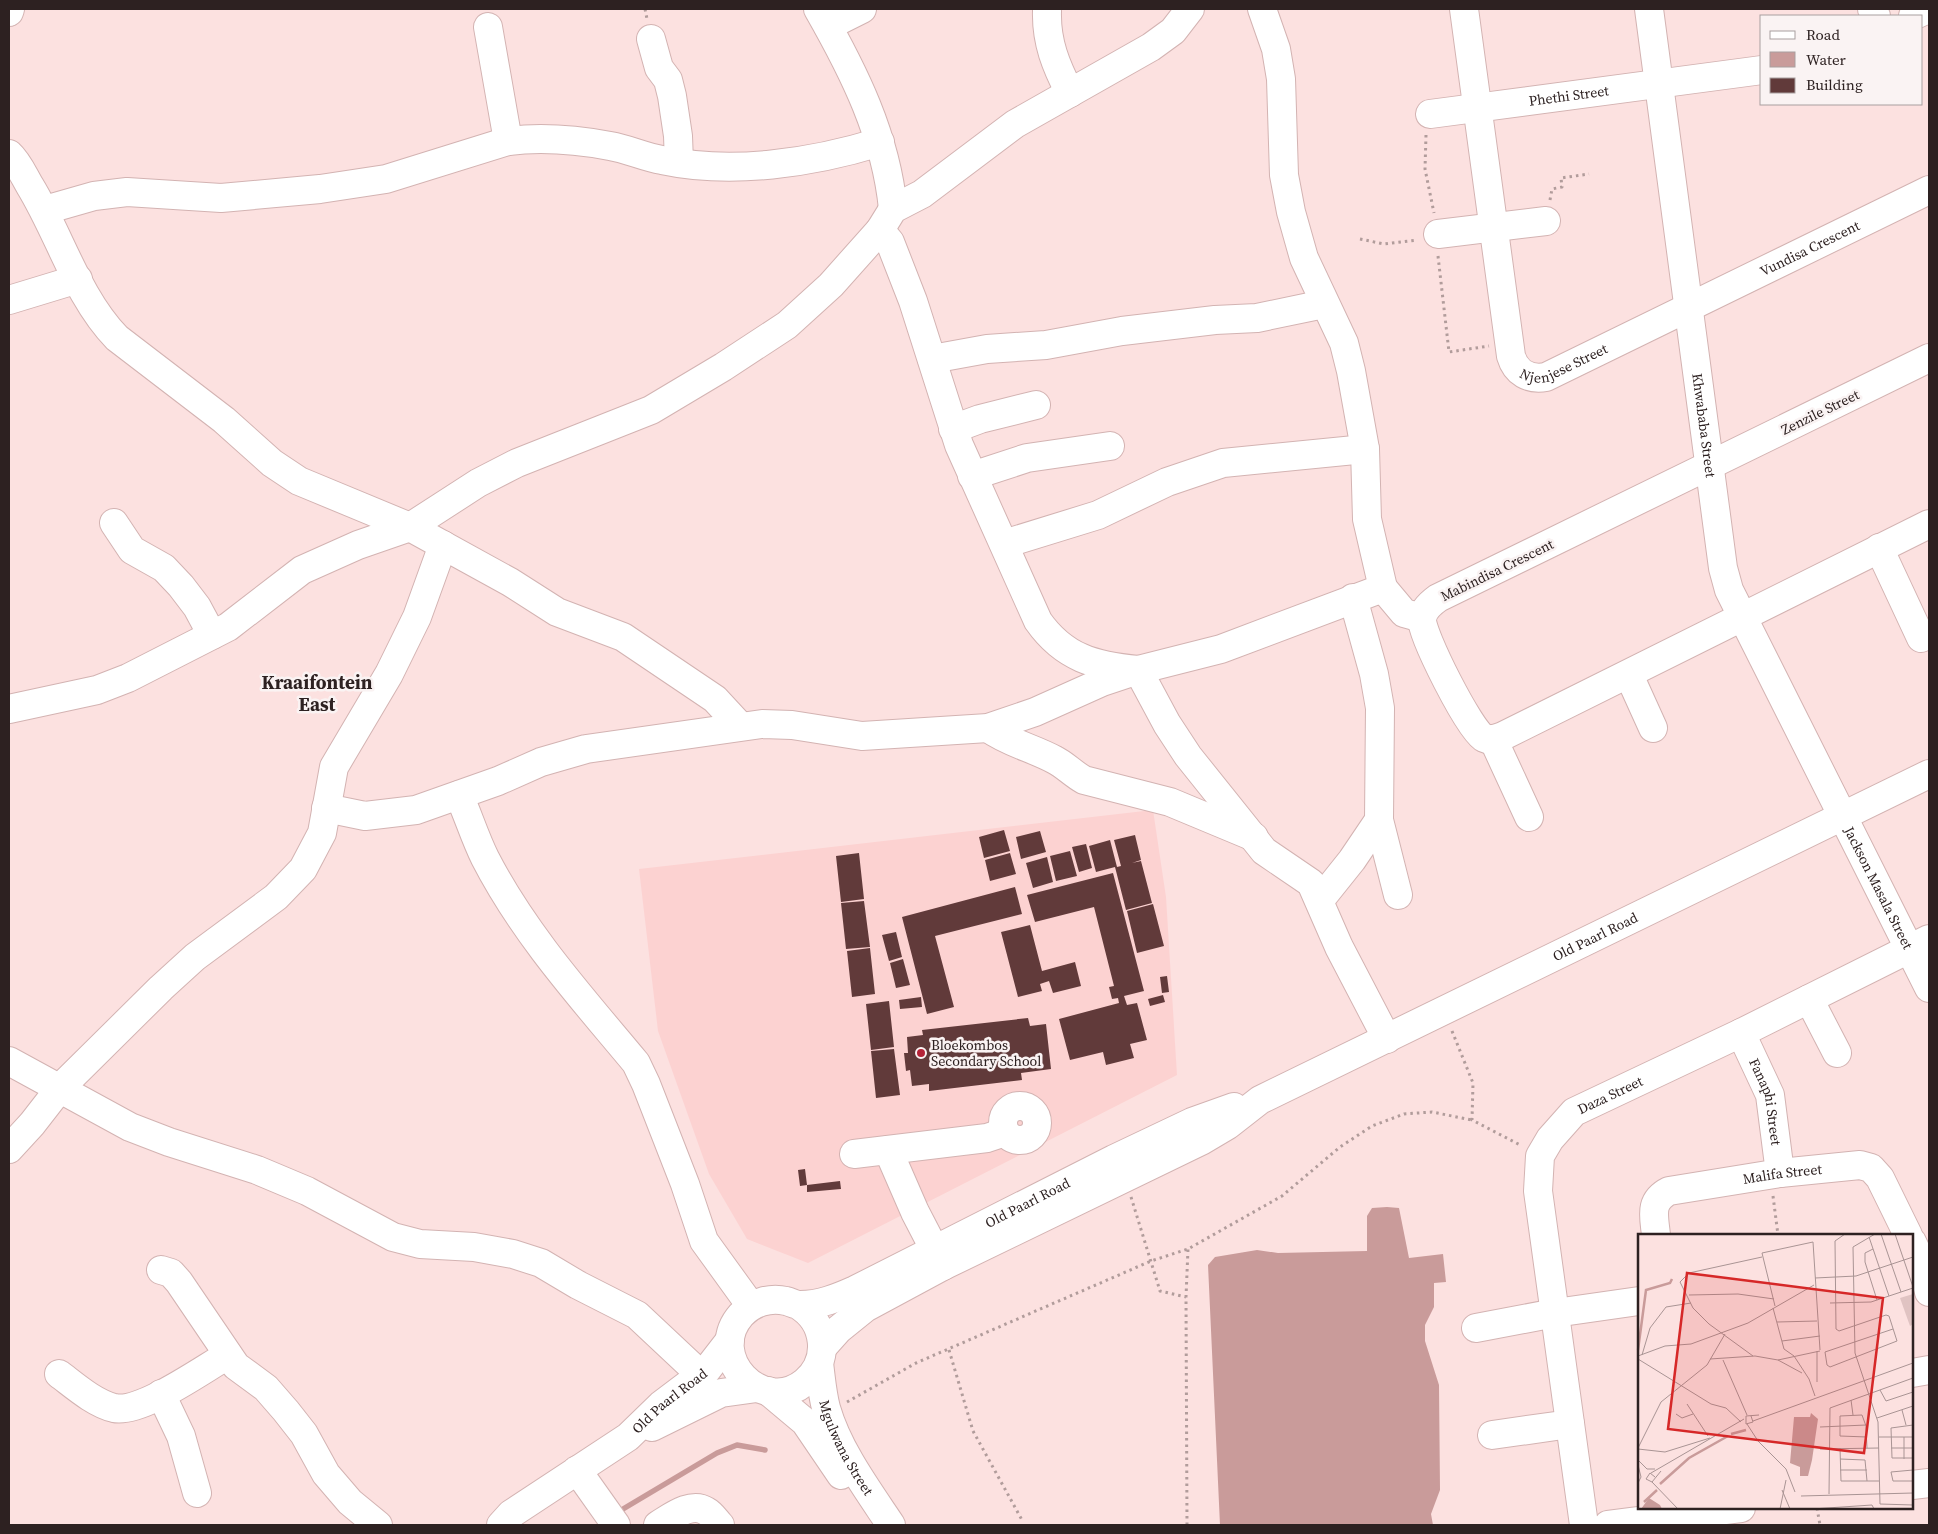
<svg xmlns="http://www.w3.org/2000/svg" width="1938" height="1534" font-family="'Source Serif 4',serif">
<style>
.built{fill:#fcd2d1}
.water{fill:#c99b9a}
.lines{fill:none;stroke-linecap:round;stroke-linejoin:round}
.stream{stroke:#c99b9a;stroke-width:5.5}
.building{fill:#613a3a}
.minor-casing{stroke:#d3b3b2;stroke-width:30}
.major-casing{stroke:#d3b3b2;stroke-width:30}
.path{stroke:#b19c9b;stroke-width:3;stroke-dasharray:2.5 4;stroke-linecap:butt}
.minor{stroke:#fff;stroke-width:28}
.major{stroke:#fff;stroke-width:28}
.poi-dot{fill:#b42237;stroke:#faf3f3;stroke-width:2}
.labels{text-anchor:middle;stroke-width:5;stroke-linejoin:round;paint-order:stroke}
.street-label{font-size:14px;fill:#2d2121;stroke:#faf3f3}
.poi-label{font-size:14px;fill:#2d2121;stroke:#faf3f3;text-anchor:start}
.district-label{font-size:19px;font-weight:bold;fill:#2d2121;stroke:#faf3f3}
.inset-river{fill:none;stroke:#c99b9a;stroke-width:2.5}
.inset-road{fill:none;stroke:#a99494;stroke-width:1}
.view{fill:#d62828;fill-opacity:0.15;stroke:#d62828;stroke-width:2.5}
.inset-edge{fill:none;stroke:#2d2121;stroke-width:2.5}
</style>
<rect width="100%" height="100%" fill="#fce1e0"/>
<path class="built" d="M1153,810L1166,897L1177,1075L808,1263L747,1239L709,1174L658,1031L639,869Z"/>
<path class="water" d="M1387,1207L1399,1208L1409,1258L1443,1254L1446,1282L1434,1283V1307L1425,1325V1341L1439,1385L1440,1490L1431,1514L1433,1525H1220L1208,1265L1215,1257L1257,1250L1278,1253L1367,1251V1216L1372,1208Z"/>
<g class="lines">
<path class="stream" d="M623,1509L717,1453L737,1445L765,1450"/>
</g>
<path class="building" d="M1004,830L1010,851L984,858L979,837Z
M1040,831L1046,852L1021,859L1016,837Z
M1135,835L1141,860L1132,863L1141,861L1152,903L1126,910L1115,867L1096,872L1089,846L1110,840L1117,867L1121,866L1114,840Z
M1086,844L1092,868L1079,872L1072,847Z
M1070,851L1077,876L1056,881L1050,856Z
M859,853L864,899L841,902L836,856Z
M1010,853L1016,874L990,881L985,860Z
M1047,857L1053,882L1033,888L1026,863Z
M1113,873L1144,991L1124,996L1127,1005L1137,1003L1147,1040L1130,1044L1134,1058L1106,1065L1103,1052L1070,1060L1059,1019L1119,1003L1118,998L1112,999L1109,987L1114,986L1094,907L1035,922L1027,895Z
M1015,887L1022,914L935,936L954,1007L927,1014L902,917Z
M864,901L870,947L846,949L841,903Z
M1153,904L1164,946L1137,953L1127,911Z
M1030,925L1042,971L1075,962L1081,986L1053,993L1049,981L1040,984L1042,991L1018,997L1001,932Z
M896,932L902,957L889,961L882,935Z
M870,948L875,994L852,997L847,951Z
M903,959L910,985L896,988L890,963Z
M1167,976L1169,992L1162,993L1160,977Z
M1163,995L1165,1002L1150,1006L1148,999Z
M921,997L922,1007L900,1009L899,1000Z
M889,1001L894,1047L871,1050L866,1004Z
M1028,1018L1030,1026L1046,1024L1051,1069L1021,1073L1022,1080L929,1091V1084L912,1086L910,1070L906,1071L904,1053H908L907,1037L923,1035L922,1030Z
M894,1049L900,1095L876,1098L871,1051Z
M805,1169L807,1185L800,1186L798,1170Z
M840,1181L841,1189L807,1192V1185Z"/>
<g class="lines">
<g class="minor-casing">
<g id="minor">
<path d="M818,9C854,72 886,136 893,209"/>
<path d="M1262,9L1276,49L1281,79L1284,175L1291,212L1304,258L1344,343L1351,371L1365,449L1367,519L1383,588"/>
<path id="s1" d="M1464,9L1511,356C1516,373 1529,380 1546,377L1929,190"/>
<path id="s2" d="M1649,9L1723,568L1729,590L1929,988"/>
<path d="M1872,9L1876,16"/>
<path d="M1047,11C1046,42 1056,66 1070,93"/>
<path d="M9,12L10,9"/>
<path d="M1913,16L1928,9"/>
<path d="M828,26L862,9"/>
<path d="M488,27L508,141"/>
<path d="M651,39L659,68L668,80L672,96L678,136L679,162"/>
<path id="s3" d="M1430,114L1762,70"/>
<path d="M9,154C18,162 24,176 30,186C60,235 77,297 117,338L224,420L272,463L299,481L410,527L510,582L557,612L623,637L715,699L740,726"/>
<path d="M45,210L94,196L127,192L221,198L320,189L386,179L508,141C541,137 578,140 610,146C628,149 644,157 662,160C732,175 812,163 880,142"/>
<path d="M880,230L890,242L913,301L959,445L1038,621C1064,658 1095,666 1138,670L1167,724L1188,756L1264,851L1311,883L1339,947L1387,1039"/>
<path d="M1438,234L1546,221"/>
<path d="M9,300L78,279"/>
<path d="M1929,358L1438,598C1431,603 1423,610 1422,619C1420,632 1471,733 1484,738C1490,741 1497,738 1503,736L1929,524"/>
<path d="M932,359L987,349L1046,345L1122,331L1215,320L1257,318L1324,304"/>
<path d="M953,429L980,419L1036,405"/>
<path d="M972,476L1027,458L1110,446"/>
<path d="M114,523L132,550L164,568L181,586L197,607L212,635"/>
<path d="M1004,544L1098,515L1167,482L1223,463L1365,449"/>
<path d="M1879,548L1921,638"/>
<path d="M1353,598L1374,674L1380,708L1379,820L1398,895"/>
<path d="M1629,675L1653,728"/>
<path d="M9,709L97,690L128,678L228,627L302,570L358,545L410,527L478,483L517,463L651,410L723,367L787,325L831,285L880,230L893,209L922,194L1015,124L1151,47L1173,31L1190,9"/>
<path d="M988,728C1009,743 1033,748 1055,760C1065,765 1073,774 1084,780L1170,802L1254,837"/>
<path d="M1493,739L1529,817"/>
<path d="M459,795C468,815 475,838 485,858C524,934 582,998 636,1063L646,1084L685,1184L704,1241L751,1306"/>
<path d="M326,808L365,816L416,810L498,781L541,762L586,749L762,724L792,725L862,736L988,728L1035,712L1102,682L1138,670L1221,649L1383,588L1404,613L1422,618"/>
<path d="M1320,900L1352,860L1379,820"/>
<path d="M1809,999L1837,1053"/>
<path id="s4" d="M1741,1033L1770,1095L1780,1173"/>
<path d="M9,1061L130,1127L169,1142L257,1170L307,1191L393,1237L420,1244L474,1247L513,1254L541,1263L578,1285L637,1315L701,1375"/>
<circle cx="1020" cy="1123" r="17"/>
<path d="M9,1149L32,1124L60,1088L161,988L195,957L276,897L303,869L322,833L334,767L389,674L417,617L443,545"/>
<path d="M888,1150L915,1212L943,1266"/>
<path d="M854,1154L987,1138L1005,1132"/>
<path id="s5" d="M1656,1235C1654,1216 1649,1201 1669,1191L1780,1173L1860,1165L1871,1168L1880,1178L1908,1235"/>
<path d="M1912,1242L1921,1261L1929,1292"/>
<path d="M161,1270L171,1273L179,1282L236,1366L266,1388L286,1411L304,1434L326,1474L350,1502L378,1525"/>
<path d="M1476,1328L1555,1313L1639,1301"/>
<path id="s6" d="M819,1363C821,1378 822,1393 826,1408C838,1450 867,1489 891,1525"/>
<path d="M1912,1373L1929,1370"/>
<path d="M59,1374C75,1386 94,1403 114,1408C141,1414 203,1369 228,1355"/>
<path d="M768,1391L805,1422L841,1475"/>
<path d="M161,1394L181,1436L197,1493"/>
<path d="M1492,1435L1570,1424"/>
<path d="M577,1470L616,1525"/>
<path d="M1912,1485L1929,1483"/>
<path d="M658,1525C670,1518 691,1501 706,1511C712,1514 716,1521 720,1525"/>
<path id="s7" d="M1584,1525L1538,1191L1540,1156L1550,1139L1574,1112L1741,1033L1929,939"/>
<path d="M1608,1525L1741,1508"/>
</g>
</g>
<g class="major-casing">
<g id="major">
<path id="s8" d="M798,1305C826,1322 831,1360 805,1382C762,1417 705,1356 741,1315C752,1303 769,1297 786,1301C791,1302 795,1305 800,1305C820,1305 837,1298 855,1290L1114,1159L1192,1122L1234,1107"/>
<path id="s9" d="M822,1348L839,1329L865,1308L943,1266L1201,1141L1228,1125L1260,1100L1929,774"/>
<path d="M652,1427L721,1393L757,1388"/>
<path id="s10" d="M501,1525L511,1514L628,1437L661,1405L706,1371L730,1340"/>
</g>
</g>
<path class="path" d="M645,9L647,19
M1426,135L1425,169L1434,213
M1550,200L1552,189L1562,187L1561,178L1589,174
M1360,239L1384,244L1417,240
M1438,256L1449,352L1489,346
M1452,1031L1473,1083L1472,1120L1522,1146
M1773,1196L1778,1235
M1131,1197L1160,1291L1186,1297
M949,1350L973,1431L1022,1520
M847,1402L916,1363L1151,1261L1188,1249L1282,1196L1340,1147L1372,1126L1404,1114L1432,1112L1472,1120
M1817,1508L1820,1525
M1187,1525L1186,1297L1188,1249"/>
<use href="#minor" class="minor"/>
<use href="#major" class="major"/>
</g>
<circle class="poi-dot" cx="921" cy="1053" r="5"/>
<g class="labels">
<g class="street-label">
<text dy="5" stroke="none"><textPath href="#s3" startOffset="140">Phethi Street</textPath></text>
<text dy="5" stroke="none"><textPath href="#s1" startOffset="689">Vundisa Crescent</textPath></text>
<text dy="5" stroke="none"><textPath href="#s1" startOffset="416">Njenjese Street</textPath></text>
<text transform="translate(1820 412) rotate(-26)" y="5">Zenzile Street</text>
<text dy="5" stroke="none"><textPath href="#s2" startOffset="420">Khwababa Street</textPath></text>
<text transform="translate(1497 570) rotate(-26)" y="5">Mabindisa Crescent</text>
<text dy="5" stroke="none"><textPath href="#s2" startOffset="920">Jackson Masala Street</textPath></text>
<text dy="5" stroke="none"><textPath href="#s9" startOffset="879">Old Paarl Road</textPath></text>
<text dy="5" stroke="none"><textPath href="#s7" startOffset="468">Daza Street</textPath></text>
<text dy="5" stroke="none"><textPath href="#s4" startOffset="74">Fanaphi Street</textPath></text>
<text dy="5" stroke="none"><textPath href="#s5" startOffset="165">Malifa Street</textPath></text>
<text dy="5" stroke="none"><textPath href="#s8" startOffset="542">Old Paarl Road</textPath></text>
<text dy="5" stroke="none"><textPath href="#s10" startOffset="210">Old Paarl Road</textPath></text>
<text dy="5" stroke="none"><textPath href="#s6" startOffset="90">Mgulwana Street</textPath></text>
</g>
<g class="poi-label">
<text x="931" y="1050">Bloekombos<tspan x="931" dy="16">Secondary School</tspan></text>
</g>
<g class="district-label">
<text x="317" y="689">Kraaifontein<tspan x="317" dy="22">East</tspan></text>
</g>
</g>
<g transform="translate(1638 1234)">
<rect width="275" height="275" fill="#fce1e0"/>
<path d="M275,60V90L272,92L262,64Z" fill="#e0c3c2"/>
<path d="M173,179L180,185L174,226L170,242H162V233L152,229L156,183H172ZM11,264L22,271L24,275H3Z" fill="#c99b9a"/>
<path class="inset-river" d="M0,116L8,56L32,49L34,45M93,200L108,196M22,250L51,224L90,202M6,268L19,256"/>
<path class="inset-road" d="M207,0L197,7L198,95L201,97L248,81L251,82L259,107L192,133L189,131L187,118L255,95M237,0L215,13L217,119L240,188L242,270L275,271M243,0L263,58M257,0L275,53M231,3L251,62M235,15L227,19V28L239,66M177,44L218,42L275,23M51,61L100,60L136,65M192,69L233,68L275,54M137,72L124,19L175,8L182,116M135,74L146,115L156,122L171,145L177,162M139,88L179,87M144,107L182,102M179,117V148M4,121L12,94L28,73L53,69M0,122L27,112L53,110L110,89L176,51M115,122L71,90L55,74L42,48L51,39L124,23M0,125L73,170L88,174L103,188M72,125L117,122L140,126L182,117M85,126L109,181M140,126L164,139M242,156L248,167L275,158M213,166L215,181M49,170L70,202M264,176L268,191M38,180L44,184L55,180M113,182L115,188L108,190V182L121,181M239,184L275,172M115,187L275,129M109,190L120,207L148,235L157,258M275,191L253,194L254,224H275M182,193L228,191M229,203L202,202V182L224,181L228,192V195L229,214M241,203H275M266,203V225M0,214L23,168L69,131L87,100M202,214L203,247H241M253,214H275M0,215L27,218L72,204M182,215L241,214M202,225L227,226L229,247M0,226L9,235H17M0,231L3,243L0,249M202,236H229M275,236L253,238L255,247H275M13,239L106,185M17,243L12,239L8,245L14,248L23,237M14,248L40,275M144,256L152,275M191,260L192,174L275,144M163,262L275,259M142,275L148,246M174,275L234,271L236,275"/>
<path class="view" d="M49,39L245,64L226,219L30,195Z"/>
<rect width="275" height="275" class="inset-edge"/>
</g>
<rect width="1938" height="1534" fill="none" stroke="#2d2121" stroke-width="20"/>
<rect x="1760" y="15" width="162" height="90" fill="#faf3f3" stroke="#a89f9f"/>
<rect x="1770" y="31" width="25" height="8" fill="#ffffff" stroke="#a89f9f"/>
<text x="1806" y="40" font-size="15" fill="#2d2121">Road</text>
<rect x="1770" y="52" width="25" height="15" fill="#c99b9a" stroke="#a89f9f"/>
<text x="1806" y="65" font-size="15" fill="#2d2121">Water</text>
<rect x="1770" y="78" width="25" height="15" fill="#613a3a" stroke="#a89f9f"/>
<text x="1806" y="90" font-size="15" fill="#2d2121">Building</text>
</svg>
